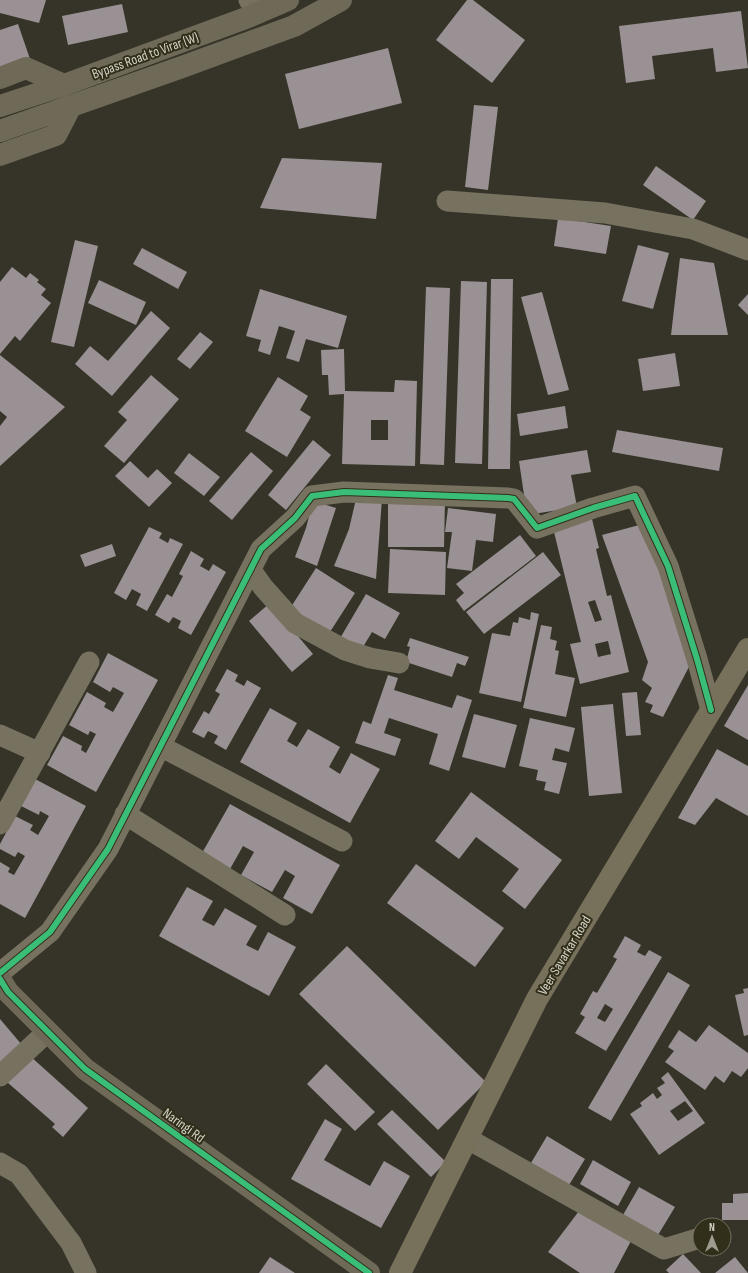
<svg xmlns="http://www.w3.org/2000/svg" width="748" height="1273" font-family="'Sofia Sans Condensed',sans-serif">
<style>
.building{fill:#999193;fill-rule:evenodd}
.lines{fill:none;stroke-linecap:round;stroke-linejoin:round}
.street{stroke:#777260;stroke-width:21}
.secondary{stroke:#6f6a57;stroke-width:22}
.primary{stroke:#77705a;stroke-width:22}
.cycleway-casing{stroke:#312e1a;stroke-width:8}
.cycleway{stroke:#3abd76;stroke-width:6}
.labels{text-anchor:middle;stroke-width:4;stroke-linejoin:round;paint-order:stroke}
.street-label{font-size:14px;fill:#d4d2c6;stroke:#312e1a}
</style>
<rect width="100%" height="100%" fill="#363429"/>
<path class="building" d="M0,0H46L39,23L0,13Z
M467,0H473L525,40L492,83L436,40Z
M122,4L128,32L68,45L62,16Z
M741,11L748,68L716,72L713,48L652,56L655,79L626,83L619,26Z
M18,24L30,59L0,70V30Z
M388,48L402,103L299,129L285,74Z
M474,105L498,107L488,190L465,187Z
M282,158L382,163L376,219L260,208Z
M656,166L706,201L693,220L643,185Z
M558,218L611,226L606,254L554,246Z
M75,240L98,246L74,347L51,342Z
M638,245L669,253L653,309L622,301Z
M142,248L187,272L178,289L133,264Z
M680,258L714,263L728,335H671Z
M12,267L26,278L30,273L39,280L37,282L46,289L41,295L51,303L20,341L15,336L0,354V282Z
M491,279H513L510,469H488Z
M99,280L146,302L136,325L88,303Z
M461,281L487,282L482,464L455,463Z
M426,287L450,288L444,465L420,464Z
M260,289L347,316L338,348L306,339L299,362L286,358L295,331L279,326L270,355L258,351L261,340L246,336Z
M542,292L569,390L548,395L521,297Z
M748,294V315L738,305Z
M151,311L170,328L112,396L75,364L90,346L108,361Z
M200,332L213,342L190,369L177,359Z
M344,349L345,391L394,392L395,380L417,381L415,466L342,464L344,394L329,395L328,375H322L321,350ZM371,420H388V440H371Z
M675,353L680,386L643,391L638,359Z
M0,355L65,407L0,466V426L7,417L0,411Z
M151,375L179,399L124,463L104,446L127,420L118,412Z
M278,377L308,396L300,410L311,417L287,457L245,431Z
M565,406L568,428L520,436L517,414Z
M617,430L723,448L719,471L612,452Z
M313,440L331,455L286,510L268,495Z
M587,450L591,472L571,475L577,507L527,515L519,461Z
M251,452L273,471L232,520L209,501Z
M189,453L220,477L204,496L174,473Z
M130,461L148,478L157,469L172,483L149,507L115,476Z
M356,499H382L376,579L334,566L349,529Z
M388,500H445L444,547H388Z
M313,501L336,508L317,566L295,557L306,528Z
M448,508L496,514L493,542L476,540L472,571L447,568L452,532H445Z
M592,519L599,548L596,549L607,596L611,595L629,672L580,684L570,644L581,642L553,528ZM595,600L602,620L595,622L588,602ZM608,641L611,654L598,657L595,644Z
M643,524L692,661L663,717L650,712L653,705L645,702L652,688L642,680L648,662L602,535Z
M149,527L162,533L159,538L168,543L170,538L183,544L147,611L136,605L141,594L132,589L126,600L114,593Z
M520,535L536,556L464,611L456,600L464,593L456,584Z
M112,544L116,556L85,567L80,555Z
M390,549L446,552L445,595L388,593Z
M191,551L204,559L200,566L209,571L213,564L226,572L191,635L178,628L181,621L173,617L169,623L155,615L167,594L172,597L183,576L179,574Z
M543,552L561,575L484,634L466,612Z
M316,568L355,593L328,635L289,610Z
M366,594L400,613L385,639L372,632L360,652L339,640Z
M270,603L313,654L292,672L249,621Z
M531,612L539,614L521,702L479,693L492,633L510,636L513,622L518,623L519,617L530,620Z
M541,625L552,627L550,639L557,641L555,650L559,651L555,674L575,678L566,717L523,708Z
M410,638L469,657L465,666L457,663L452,677L406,662L410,647L407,646Z
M108,653L158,680L96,792L47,765L63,736L82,746L81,750L86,753L96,734L90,731L88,735L69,725L87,692L106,703L104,707L113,712L124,693L113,687L110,692L93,682Z
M227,669L238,675L235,681L244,686L247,680L261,688L226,750L214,743L218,736L208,731L204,738L192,732L204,711L209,714L220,694L215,691Z
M388,675L398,678L394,690L452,708L457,695L472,700L449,771L429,764L438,734L389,718L384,733L401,739L395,756L355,743L363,721L371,724Z
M748,685V740L724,726Z
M637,692L641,735L626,736L622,693Z
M613,704L622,793L589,796L581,707Z
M270,708L297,723L287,741L297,747L308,729L340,747L329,767L340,774L351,753L380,769L350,823L240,762Z
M474,714L517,725L505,768L462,757Z
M530,718L575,728L569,752L555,748L552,760L567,763L559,794L544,790L546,782L536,780L538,770L519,766Z
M717,749L748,766V816L716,798L695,825L678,818Z
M35,779L86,806L25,918L0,904V862L10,868L8,872L14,875L25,856L18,852L15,857L0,849V844L15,816L33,825L30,830L38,835L49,816L40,811L39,815L21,806Z
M471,792L562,860L525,909L502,891L519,869L476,837L459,859L435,841Z
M230,804L340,865L312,914L283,898L295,876L285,870L272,892L241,875L254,852L243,846L230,869L202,853Z
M416,864L504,928L475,967L387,903Z
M187,887L213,901L202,920L214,926L225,908L257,926L246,945L258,951L268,932L296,947L269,996L159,936Z
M625,936L641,945L637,952L645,956L649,950L662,957L606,1051L575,1033L585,1017L580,1014L593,991L597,993L617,959L613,957ZM605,1004L613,1009L605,1022L597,1018Z
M347,946L486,1082L438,1130L299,994Z
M668,972L690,985L611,1121L588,1108Z
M748,988V1035L744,1036L735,995L744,993L743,989Z
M0,1019L22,1045L0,1063Z
M709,1025L748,1053V1068L741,1077L732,1071L724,1083L715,1076L705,1090L665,1062L674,1051L668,1047L679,1030L696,1042Z
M30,1056L88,1108L63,1137L52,1127L55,1124L7,1082Z
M326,1064L375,1112L355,1131L307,1084Z
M668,1072L705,1123L659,1155L630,1114L642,1106L640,1103L653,1093L657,1099L662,1095L657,1088L665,1083L661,1078ZM685,1101L693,1111L678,1121L670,1111Z
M392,1110L446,1162L431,1177L377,1124Z
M325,1119L342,1129L324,1160L370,1186L384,1161L410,1176L381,1228L291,1179Z
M547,1136L585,1159L569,1185L531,1163Z
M593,1160L631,1182L618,1206L580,1184Z
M639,1187L675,1207L658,1235L623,1215Z
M748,1193V1220H722V1203H733V1194Z
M579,1211L632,1239L614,1273H580L548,1252Z
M683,1254L701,1273H669L666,1270Z
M270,1257L295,1273H259Z
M735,1257L748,1273H715Z"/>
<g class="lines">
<path class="street" d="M249,0L258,13
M447,201L605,213L693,229L748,250
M251,570L263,587L295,623L345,650L370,658L399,663
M0,735L40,753
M160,746L342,841
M125,814L285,915
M0,824L89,662
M0,973L50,932L108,849L261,549L295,518L312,496L344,492L508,498L514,499L537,528L593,508L635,496L668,566L697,659L711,710
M0,1076L47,1032
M468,1139L664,1249L700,1238
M0,1163L19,1174L71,1243L86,1273"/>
<path class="secondary" d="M0,78L26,68L64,85
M0,106L64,85L246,18L288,0
M0,131L182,67L294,26L341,0
M0,155L56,135L71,106
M0,979L8,992L85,1069L369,1273"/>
<path class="primary" d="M400,1273L537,999L748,649"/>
<g class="cycleway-casing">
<path id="cycleway" d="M0,973L50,932L108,849L261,549L295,518L312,496L344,492L508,498L514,499L537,528L593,508L635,496L668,566L697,659L711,710
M0,979L8,992L85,1069L369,1273"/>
</g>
<use href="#cycleway" class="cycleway"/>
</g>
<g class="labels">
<g class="street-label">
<text transform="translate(145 55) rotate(-20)" y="5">Bypass Road to Virar (W)</text>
<text transform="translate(564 955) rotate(-59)" y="5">Veer Savarkar Road</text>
<text transform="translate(184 1125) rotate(36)" y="5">Naringi Rd</text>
</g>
</g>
<g transform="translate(712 1237)"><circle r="19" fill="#312e1a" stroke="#72705f"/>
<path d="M0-3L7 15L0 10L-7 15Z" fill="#9d9b8f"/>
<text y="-6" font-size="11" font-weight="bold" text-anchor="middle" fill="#d4d2c6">N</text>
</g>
</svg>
